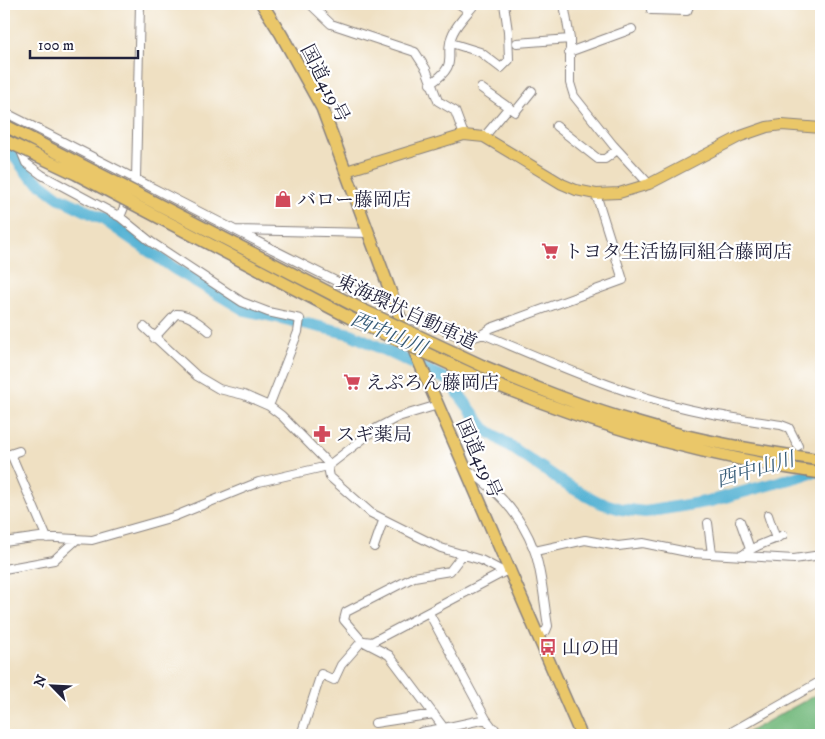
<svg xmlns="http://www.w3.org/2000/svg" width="825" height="739" font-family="'IM FELL DW Pica','Noto Serif JP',serif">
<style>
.forest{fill:#75ba7e;stroke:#4c6e5c}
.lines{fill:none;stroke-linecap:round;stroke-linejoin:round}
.river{stroke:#56b3d4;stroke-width:12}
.minor-casing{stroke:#88817e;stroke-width:10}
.major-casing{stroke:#88817e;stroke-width:12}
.highway-casing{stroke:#88817e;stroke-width:14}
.minor{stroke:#fff;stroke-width:8}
.major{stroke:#eac769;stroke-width:10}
.highway{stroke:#eac769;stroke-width:11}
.highway-bridge-casing{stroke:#88817e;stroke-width:14;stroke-linecap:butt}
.highway-bridge{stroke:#eac769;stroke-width:11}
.labels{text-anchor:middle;stroke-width:4.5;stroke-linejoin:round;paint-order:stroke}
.street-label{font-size:19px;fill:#22223b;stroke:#fff}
.poi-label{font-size:19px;fill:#22223b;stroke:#fff;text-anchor:start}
.water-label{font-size:20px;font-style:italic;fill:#375c78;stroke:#fff}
</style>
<rect width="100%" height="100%" fill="#fff"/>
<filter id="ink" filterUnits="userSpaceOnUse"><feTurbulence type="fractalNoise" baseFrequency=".02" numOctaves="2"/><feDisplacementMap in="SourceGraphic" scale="10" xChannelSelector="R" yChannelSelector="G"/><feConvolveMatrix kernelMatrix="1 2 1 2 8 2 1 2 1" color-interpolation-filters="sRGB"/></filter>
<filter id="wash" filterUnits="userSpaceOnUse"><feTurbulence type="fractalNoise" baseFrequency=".0096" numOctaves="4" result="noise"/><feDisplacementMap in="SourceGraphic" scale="20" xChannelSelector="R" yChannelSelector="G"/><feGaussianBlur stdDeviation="1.12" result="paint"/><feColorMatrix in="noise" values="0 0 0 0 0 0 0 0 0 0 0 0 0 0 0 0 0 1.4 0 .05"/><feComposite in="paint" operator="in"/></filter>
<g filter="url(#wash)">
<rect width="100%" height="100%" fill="#efe0c2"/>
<path class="forest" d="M821,692V735H743Z"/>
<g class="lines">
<path class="river" d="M4,143L28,174L58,197L103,219L175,269L245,310L351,334L448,380L485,429L567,485L598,502L621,509L645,512L711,501L818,471"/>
</g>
</g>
<g filter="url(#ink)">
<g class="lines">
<g class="minor-casing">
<path id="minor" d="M310,4L331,24L415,52L426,69L438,101L455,111L464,135
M459,4L469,11
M564,4L570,39V83L574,96L613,145L649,184
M651,4V10L687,11L690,4
M451,43L480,52L501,68L509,60L508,31L504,4
M517,43L570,39
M569,52L632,29
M430,84C462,63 442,56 453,33C458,22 468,13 475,4
M481,88L515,112L532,91
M4,112C122,171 238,233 356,291L345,313L350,315
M556,126L598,159H605L617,150
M11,127L26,163L42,175L120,217L151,242L242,302L268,312L300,319L298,332L269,406
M484,137L509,107
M120,217L136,178L140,4
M235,230L369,233
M372,326L376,328C392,323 409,317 426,322C452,330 465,350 491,328L623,280L596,194
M144,327L197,376L219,389L244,395L269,406L282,416L327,462L330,477L371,513L441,548L481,560L504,572L511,571
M483,334C543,359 603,386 665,403C703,414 743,419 781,425L789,428L798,446
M154,338L176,314C187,313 201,324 209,331
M11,454L47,538
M4,456L19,451
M468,470C497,490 522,516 534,550C542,570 544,604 548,626L546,631L539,634
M768,515L776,539
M740,521L750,549
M708,523L712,554
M4,542L40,537L92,540L173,517L259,482L328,466L377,428L398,417L438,405
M374,547L383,521
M535,551L585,540L618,546L643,543L692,553L794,559L821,555
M463,554L450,571L414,577L346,612L344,620L362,641L389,655L444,728L486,719L498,735
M743,555C754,545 770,542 783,535
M4,569L54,560L75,541
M429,613L486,719
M364,641L372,642L504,572
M375,723L434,714
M301,735L321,674L334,680L341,665L362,641
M418,735L421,732L444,728
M483,735L495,729
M726,735L821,681"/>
</g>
<g class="major-casing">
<path id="major" d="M346,171L464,135L484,137L562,184L576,190L596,194L619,193L649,184L741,136L767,127L782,125L821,128"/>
</g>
<g class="highway-casing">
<path id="highway" d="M262,4L281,34L322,108L401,320L581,735
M483,366C534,387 585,408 638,423C697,441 760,451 821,460
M478,377C590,425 700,456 821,473"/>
</g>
<use href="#minor" class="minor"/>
<use href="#major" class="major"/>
<use href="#highway" class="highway"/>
<g class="highway-bridge-casing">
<path id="highway-bridge" d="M4,125L361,309L483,366
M4,140L76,174L356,321L478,377"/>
</g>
<use href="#highway-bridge" class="highway-bridge"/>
</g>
</g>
<defs>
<g id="shop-bare" transform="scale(1.35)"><path d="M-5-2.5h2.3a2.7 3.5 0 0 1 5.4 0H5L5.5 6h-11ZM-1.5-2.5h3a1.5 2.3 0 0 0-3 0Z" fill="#d1495b" stroke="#fff" stroke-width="2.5" paint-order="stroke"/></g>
<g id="supermarket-bare" transform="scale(1.35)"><path d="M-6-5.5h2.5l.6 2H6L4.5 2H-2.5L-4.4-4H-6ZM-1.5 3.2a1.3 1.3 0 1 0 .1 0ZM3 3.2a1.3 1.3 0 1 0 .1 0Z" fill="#d1495b" stroke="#fff" stroke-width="2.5" paint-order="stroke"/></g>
<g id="pharmacy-bare" transform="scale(1.35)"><path d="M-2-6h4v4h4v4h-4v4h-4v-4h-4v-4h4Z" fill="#d1495b" stroke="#fff" stroke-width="2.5" paint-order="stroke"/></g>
<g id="bus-bare" transform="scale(1.35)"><path d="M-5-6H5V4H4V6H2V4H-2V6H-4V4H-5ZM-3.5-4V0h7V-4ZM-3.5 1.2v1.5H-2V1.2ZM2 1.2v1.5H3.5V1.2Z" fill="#d1495b" stroke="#fff" stroke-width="2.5" paint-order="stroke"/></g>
</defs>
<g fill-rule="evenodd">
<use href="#shop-bare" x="283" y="199"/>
<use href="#supermarket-bare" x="550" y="251"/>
<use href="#supermarket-bare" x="352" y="382"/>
<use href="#pharmacy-bare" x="322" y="434"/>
<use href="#bus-bare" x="548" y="647"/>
</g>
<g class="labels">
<g class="street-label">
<text transform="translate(326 83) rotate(63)" y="7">国道419号</text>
<text transform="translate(407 311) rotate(25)" y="7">東海環状自動車道</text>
<text transform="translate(480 458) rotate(66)" y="7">国道419号</text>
</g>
<g class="poi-label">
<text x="297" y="206">バロー藤岡店</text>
<text x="564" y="258">トヨタ生活協同組合藤岡店</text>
<text x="366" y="389">えぷろん藤岡店</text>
<text x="336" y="441">スギ薬局</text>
<text x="562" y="654">山の田</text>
</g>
<g class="water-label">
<text transform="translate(389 333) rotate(23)" y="7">西中山川</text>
<text transform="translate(755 469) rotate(-16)" y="7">西中山川</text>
</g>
</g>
<rect width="825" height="739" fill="none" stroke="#fff" stroke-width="20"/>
<g transform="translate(52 686) rotate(294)" stroke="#ffffff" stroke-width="4" paint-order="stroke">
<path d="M0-4L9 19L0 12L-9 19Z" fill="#22223b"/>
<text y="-8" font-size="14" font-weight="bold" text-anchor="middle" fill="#22223b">N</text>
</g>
<path d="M30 50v8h108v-8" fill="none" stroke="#22223b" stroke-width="2.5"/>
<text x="38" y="50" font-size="15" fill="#22223b" stroke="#ffffff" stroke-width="4" paint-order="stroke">100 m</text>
</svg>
